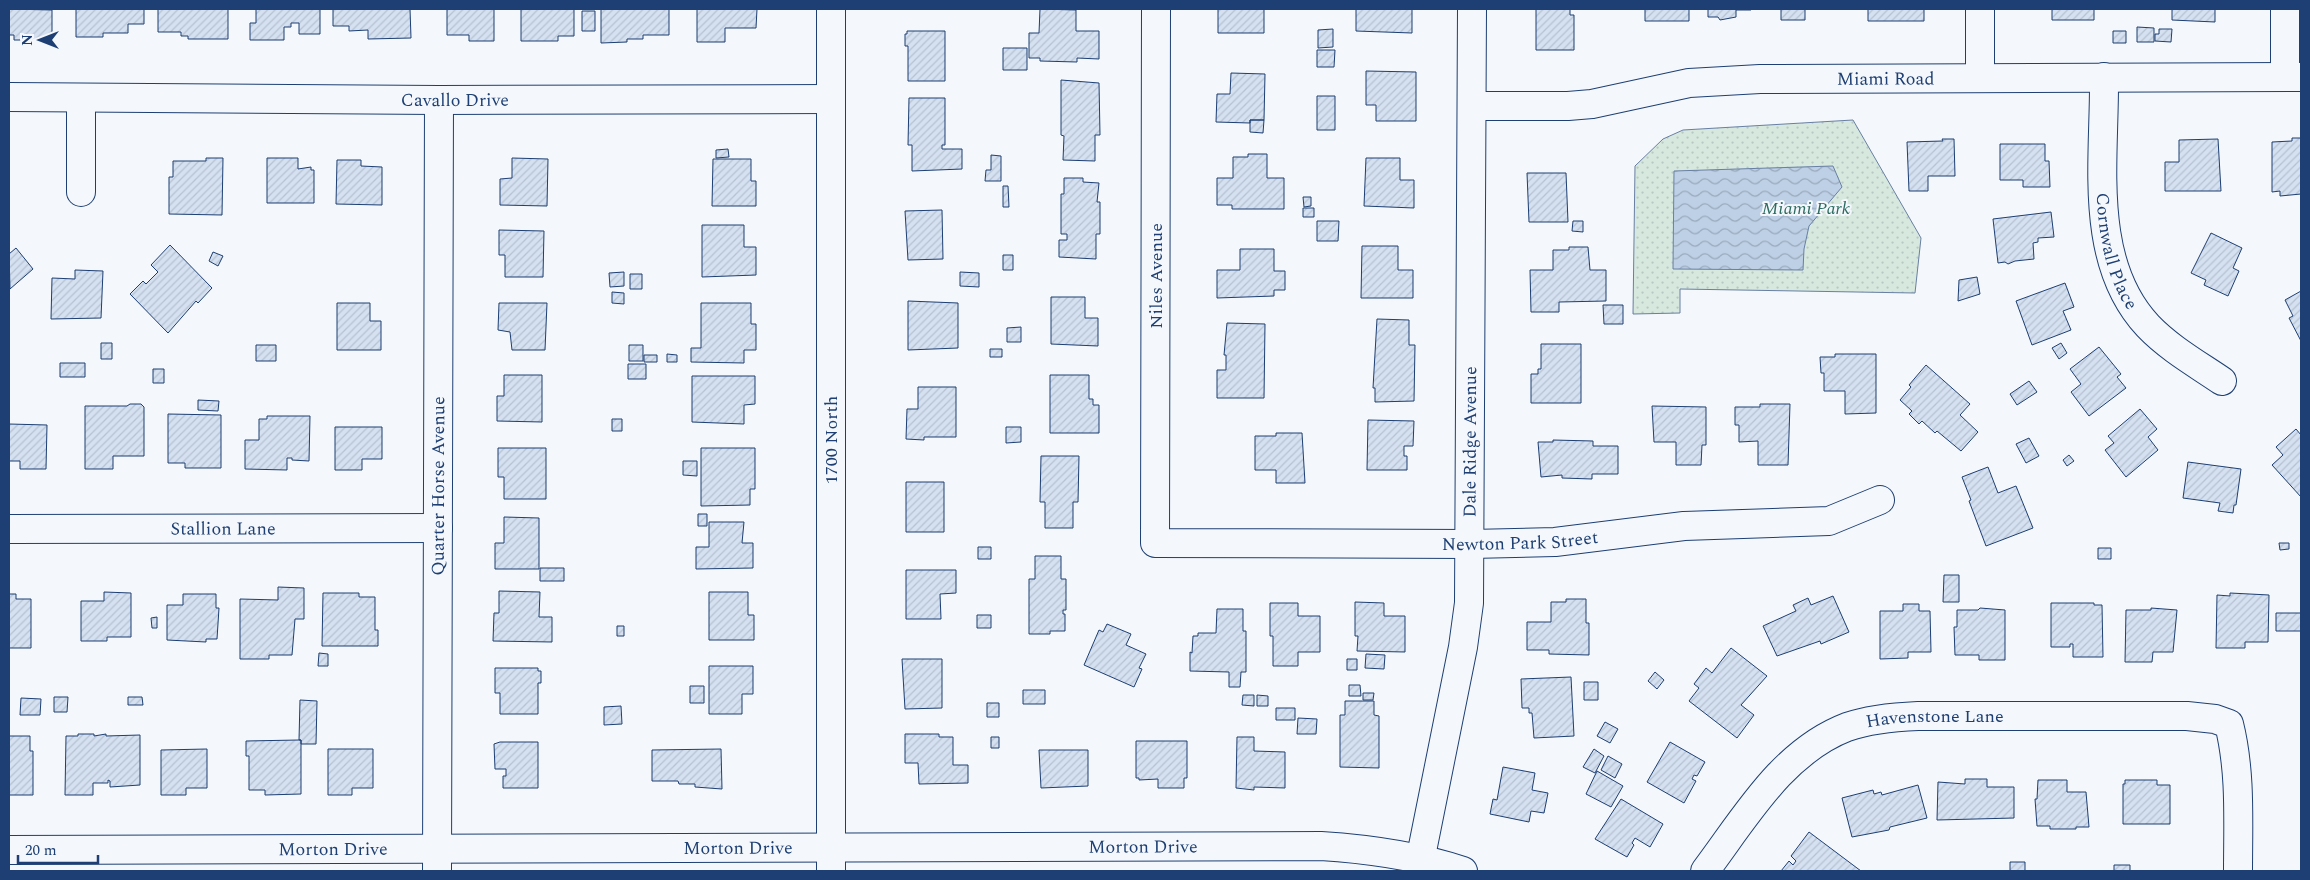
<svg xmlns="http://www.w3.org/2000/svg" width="2310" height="880" font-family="Spectral,serif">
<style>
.park{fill:url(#park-dots);stroke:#687fa3}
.water{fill:url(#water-waves);stroke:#687fa3}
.building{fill:url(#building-hatch);stroke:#1d3f73}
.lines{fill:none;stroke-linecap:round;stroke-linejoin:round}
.minor-casing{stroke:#1d3f73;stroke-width:30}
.minor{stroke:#f4f7fb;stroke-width:28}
.labels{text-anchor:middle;stroke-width:4;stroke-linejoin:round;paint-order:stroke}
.street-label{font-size:18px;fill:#1d3f73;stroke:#f4f7fb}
.park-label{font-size:18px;font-style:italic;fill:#2c6c60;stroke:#f4f7fb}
</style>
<defs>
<pattern id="park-dots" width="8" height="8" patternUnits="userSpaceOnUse" patternTransform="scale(1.25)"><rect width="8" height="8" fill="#d7e8df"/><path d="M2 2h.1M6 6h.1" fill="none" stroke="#b8c8c3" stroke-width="1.8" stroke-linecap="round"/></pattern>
<pattern id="water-waves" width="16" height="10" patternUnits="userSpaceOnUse" patternTransform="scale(1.25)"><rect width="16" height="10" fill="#bed0e5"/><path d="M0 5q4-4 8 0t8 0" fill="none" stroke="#9aaabe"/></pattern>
<pattern id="building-hatch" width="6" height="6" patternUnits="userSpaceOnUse" patternTransform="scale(1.25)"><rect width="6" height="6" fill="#d5e0f0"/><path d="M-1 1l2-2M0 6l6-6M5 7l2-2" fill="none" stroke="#b6c1d1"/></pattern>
</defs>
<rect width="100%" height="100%" fill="#f4f7fb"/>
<path class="park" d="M1853,120L1921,238L1915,293L1680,289V313L1633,314L1635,166L1663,139L1683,130Z"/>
<path class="water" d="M1833,166L1842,187L1809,226L1804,249L1803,270L1673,269L1674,171Z"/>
<path class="building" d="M9,9L52,10V40H14V35H9Z
M76,9H144V24H128V33H103V37H76Z
M158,9H228V39H188V36H181V32H158Z
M256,9H320V34H299V23H291V27H284V40H250V23H256Z
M333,9H410L411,38L368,39V30L349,31V26H333Z
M447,9H494V41H469V35H447Z
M521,9H574V36H558V41H521Z
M601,9H669V35H643V39H627V42L601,43Z
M697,9H757L756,28H725V42H697Z
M1040,9L1076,10V31H1099V59L1077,58V62L1040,61V58H1029V33H1039Z
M1218,9H1264V33H1218Z
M1356,9H1412V33L1356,31Z
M1536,9H1570V15H1574V50H1536Z
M1645,9H1689V21H1645Z
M1708,9H1751V10H1736V17L1720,20L1718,17H1708Z
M1781,9H1825H1805V20H1781Z
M1868,9H1924V21H1868Z
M2052,9H2094V20H2052Z
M2172,9H2215V22L2172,20Z
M582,11H595V31H582Z
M2137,27L2154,28V42H2137Z
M1333,29V47L1318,48V30Z
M2159,29H2172L2171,42L2155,41V34H2159Z
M907,31H945V81H908V46H905V34H907Z
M2113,31H2126V43H2113Z
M1003,48H1027V70H1003Z
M1317,50H1335L1334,67H1317Z
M1366,71L1416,72V121H1376V105H1366Z
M1231,73L1265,74L1264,120H1250V123L1216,122L1217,94H1230Z
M1061,80L1099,83L1100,135H1095V161L1063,160L1064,136L1061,135Z
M1317,96H1335V130H1317Z
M909,98H945V145H942V149H962V169L912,171V145H908Z
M1250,120H1264L1263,133L1250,132Z
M2292,138H2301V194L2280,196V191L2272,192V142L2292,141Z
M1942,139H1954L1955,176H1928V191H1909L1907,142L1943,141Z
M2218,139L2221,191H2165V162H2179V140Z
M2000,144H2045V161H2049L2050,187H2023V180H2000Z
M728,149L729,157L716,158V150Z
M1248,154H1267V178H1284V209H1232V205H1217V178H1233V157H1248Z
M991,155L1001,156V181H985L986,170H991Z
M206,158H223L222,215L169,214V177H173V161H206Z
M267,158H298V169L311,167V170H314V203H267Z
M512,158L548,159L547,206L500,205V179L512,178Z
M1366,158H1400V180H1414V208L1364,206Z
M713,159H751V181H756V206H712Z
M337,160H361V166L382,167V205L336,204Z
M1527,173H1566L1568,222H1529Z
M1064,178H1083V182L1099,183L1097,202H1100V234H1096V259L1059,257V240H1067V234H1061V194H1064Z
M1003,186H1008L1009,207H1003Z
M1303,197H1311V206L1304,207Z
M1303,208H1314V217H1303Z
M942,210L943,259L908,260L905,211Z
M2051,212L2054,237L2038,238V242L2033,243L2034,259L2015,261L2008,264L2005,262L1998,263L1993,219Z
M1317,221H1339L1338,241H1317Z
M1573,221H1583V232L1572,231Z
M702,225H744V247H756V275L702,277Z
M499,230L544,231L543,277H505V255H499Z
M2211,233L2242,248L2233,268L2239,271L2228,296L2204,285L2206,280L2191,273Z
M170,245L212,288L198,303L196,301L168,333L130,294L143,281L146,284L158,272L151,265Z
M1362,246H1398V270H1413V298H1361Z
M1569,247H1588L1590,270H1606V301L1559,302V312H1531L1530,270H1553V250H1569Z
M16,248L33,269L10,289L9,254Z
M1240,249H1274V271H1285V290H1274V296L1217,298V270H1240Z
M213,252L223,256L218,266L209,261Z
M1003,255H1013V270H1003Z
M75,270L103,271L101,318L51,319L52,278L75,279Z
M624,272V286L610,287L609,273Z
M960,272L979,273V287L960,286Z
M630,274H642V289H630Z
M1977,277L1980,294L1958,301L1959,280Z
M2065,283L2074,307L2063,311L2071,330L2032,345L2016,301Z
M2301,291V341L2289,318L2293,316L2285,300Z
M612,292L624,293V304L612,303Z
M1051,297H1085V318H1098V346L1051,344Z
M908,301L958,303V348L908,350Z
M337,303H370V321H381V350H337Z
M499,303H547L545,350H512L510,332L498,330Z
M701,303H751V324H756V350H744V363L691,362V348H701Z
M1603,305H1623V324H1604Z
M1377,319L1409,320V345H1415L1414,401L1375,402V388H1373Z
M1227,323L1265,324L1264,398H1217V370H1226V355H1224Z
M1021,327V342H1007V328Z
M101,343H112V359H101Z
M2061,343L2067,353L2059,359L2052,348Z
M1541,344H1581V403H1531V374H1538V369H1541Z
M256,345H276V361H256Z
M629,345H643V361H629Z
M2099,347L2121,374L2117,377L2126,388L2089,416L2071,392L2081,384L2070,369Z
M990,349H1002V357H990Z
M667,354L677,355V362H667Z
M1835,354H1876V413L1845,414V391H1824V373H1821L1820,357H1835Z
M644,355H657V362H644Z
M60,363H85V377H60Z
M628,364H646V379H628Z
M1926,365L1970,404L1960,415L1978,432L1961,451L1937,431L1935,433L1922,421L1919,424L1909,414L1912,411L1900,400L1911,387L1909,385Z
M153,369H164V383H153Z
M504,375H542V422L497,421V396H504Z
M1050,375H1089V399H1093V405H1099V433H1050Z
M692,376H755V404L744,405V424L692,422Z
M2029,381L2037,392L2017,405L2010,394Z
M918,387H956V437H924V440L906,439L907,409H918Z
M198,400L219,401L218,411L198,410Z
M130,404H141L144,407V456H113V469H85V406H127Z
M1760,404H1790L1788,465H1758V441L1739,442V425H1735V407H1760Z
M1652,406L1706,407V445H1702L1701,465H1676V442H1654Z
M2140,409L2157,429L2148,437L2158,450L2126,477L2105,450L2114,443L2108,436Z
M168,414L221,415V468H185V463H168Z
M267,416H310L309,461L292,460V458H287V470L245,469V440H259V419H267Z
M612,419H622V431H612Z
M1368,420L1414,421L1413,446H1404V456H1407V470H1367Z
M9,424L47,425L46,469H20V461H9Z
M335,427H382V459H362V470H335Z
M1006,427H1021V442L1006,443Z
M2296,429L2301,435V497L2272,465L2283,455L2276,447Z
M1276,433H1302L1305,483H1276V470H1255V436H1276Z
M2029,438L2039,456L2026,463L2016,444Z
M1553,440L1593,441V446H1618V474H1592V479L1562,478V475L1541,477L1538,442H1553Z
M498,448H546V499H504V477H498Z
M701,448H755V489H750V505L701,506Z
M2069,455L2074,461L2067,466L2063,460Z
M1041,456H1079L1078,502H1073V528H1045V502H1040Z
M683,461H697V476L683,475Z
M2188,462L2241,469L2236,505H2234L2233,513L2218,511L2220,503L2183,498Z
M1988,467L1998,493L2016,486L2033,528L1986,546L1969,501L1971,500L1962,477Z
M906,482H944V532H906Z
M698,514H707V526H698Z
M504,517L539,518V569H495V543H504Z
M709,522H744L742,543H753V568L696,569V547H709Z
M2279,543H2289V549L2280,550Z
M978,547H991V559H978Z
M2098,548H2111V559H2098Z
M1035,556H1061V579H1066V610H1063V614H1065V631H1050V634H1029V579H1035Z
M540,568H564V581H540Z
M906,570H956V593L940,594L941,619H906Z
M1944,575H1959V602H1943Z
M278,587L304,588V619H295L292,655H269V659H240V599L278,600Z
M499,591L540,592L539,617H552V642L493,641L494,613H499Z
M104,592L131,593V637H107V641H81V601H104Z
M709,592H748V615H754V640H709Z
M323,593H359V597H375V630H378V646H322Z
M2230,593L2269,595L2268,642H2245V648H2216L2217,595L2230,596Z
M9,594H16V599H31V648H9Z
M183,594H216V608H219L217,639H206V642L167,640V605H183Z
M1833,596L1849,632L1821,644L1820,641L1777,656L1763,626L1796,611L1793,605L1808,598L1811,605Z
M1566,599H1586V623H1589V655L1549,654V650H1527V622H1551V602H1566Z
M1355,602L1384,603V616H1405V652L1357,651L1358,636H1355Z
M1270,603H1298V616H1320V652H1298V666H1273V636H1270Z
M2051,603H2094V605H2102L2103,657H2073V644H2070V647H2051Z
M1903,604H1919V611H1930L1931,652H1908V658L1880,659V611H1903Z
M1980,608L2005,610V660H1979V655H1955L1954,627H1957V610H1978Z
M2151,608L2177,610L2173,652H2153L2152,662H2125L2126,610H2151Z
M1217,609H1243V631H1246V672H1241L1240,687H1229V672L1190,671V652L1192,653L1193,636H1198V633H1216Z
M2276,613H2301V631H2276Z
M977,615H991V628H977Z
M157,617V628H152L151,618Z
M1107,624L1131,634L1126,645L1146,654L1139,668L1142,669L1134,687L1084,665L1099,630L1103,632Z
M617,626H624V636H617Z
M1731,648L1767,676L1741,705L1754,715L1737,738L1689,701L1699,688L1694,684L1706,668L1712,673Z
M319,653L328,654V666H318Z
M1366,654L1385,655L1384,669L1365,668Z
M902,659H942V708L905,709Z
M1347,659H1357V670H1347Z
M709,666H753V694H742V714H709Z
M495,668H538V671H541V683H538V714H500V693H495Z
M1655,672L1664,680L1657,689L1648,681Z
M1571,677L1574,736L1534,738L1532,713H1529V708H1522L1521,679Z
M1584,682H1598V700H1584Z
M1349,685H1360L1361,696H1349Z
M690,686H704V703H690Z
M1023,690H1045V704H1023Z
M1363,693H1374L1373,700H1363Z
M1243,695H1254V706L1242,705Z
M1257,695L1268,696V706H1257Z
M54,697H68L67,712H54Z
M128,697H142L143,705H128Z
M21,698L41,699L40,715H20Z
M300,700L317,701L316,744H301V740H299Z
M1345,701H1374V715L1379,716V768L1340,767V715H1345Z
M987,703H999V717H987Z
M621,706L622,724L604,725V707Z
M1276,708H1295V720H1276Z
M1298,718L1317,719L1316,734H1297Z
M1605,722L1618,729L1610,743L1597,736Z
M78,734H94V736L106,734V736L140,735V785L110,787V781L108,780V783H93V795H65L66,736H78Z
M905,734H939V737H953V765H968V783L919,784L918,763H905Z
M9,736H30V751H33V795H9Z
M991,737H999V748H991Z
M1237,737H1254V751L1285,752V788L1254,787V790L1236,788Z
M299,740H301V794L265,795V790H249V756H246V741Z
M1136,741H1187V778H1184V788H1158V779L1139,780V778H1136Z
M500,742H538V788H503V776H506V769H495L494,744Z
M1670,742L1705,762L1697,776L1694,775L1692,779L1696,781L1684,803L1647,782Z
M207,749V788H186V795H161V750Z
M328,749H373V788H352V795H328Z
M721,749L722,789L695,787V784H679L678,781H652V750Z
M1594,749L1604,756L1595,773L1583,767Z
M1039,750H1088V786L1041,788Z
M1608,756L1622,764L1615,778L1601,770Z
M1503,767L1535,773L1532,790L1548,793L1544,813L1531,811L1529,822L1490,814L1493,799L1497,800Z
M1597,771L1623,786L1611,807L1586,794Z
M1965,779H1987V787H2014V818L1937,820L1938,782L1965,784Z
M2038,780H2067V792H2086L2089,827H2076V829H2050V826H2037L2035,799H2037Z
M2125,780H2157V785H2170V824H2123V784H2125Z
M1918,785L1927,818L1890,827L1889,830L1852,837L1842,798L1873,790L1874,794L1881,792L1882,795Z
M1621,799L1663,824L1650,847L1635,838L1632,843L1634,845L1627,857L1595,839Z
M1809,832L1861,871H1781L1789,861L1793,865L1796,861L1791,856Z
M2010,862H2025V871H2010Z
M2114,865H2130V871H2114Z"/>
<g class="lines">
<g class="minor-casing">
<g id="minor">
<path id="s1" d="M1156,9L1155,543L1471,544L1555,542L1684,526L1829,521L1880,500"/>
<path d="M1980,9V77"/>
<path d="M2285,9V77"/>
<path id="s2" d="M2104,77C2105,159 2087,261 2148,326C2169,348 2197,364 2222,381"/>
<path id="s3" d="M9,97L439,100L830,99"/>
<path d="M81,99V192"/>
<path id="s4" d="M1472,106H1568L1592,104L1689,83L1760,79L2301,77"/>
<path id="s5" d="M9,529L438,528"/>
<path id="s6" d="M9,850L1321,846C1368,849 1418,856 1463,871"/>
<path id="s7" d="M437,871L439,100"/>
<path d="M831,871V9"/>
<path id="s8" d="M1418,871L1463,647L1469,603L1472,9"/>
<path id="s9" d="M1705,871C1745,818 1782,752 1847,727C1870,719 1895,717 1918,716H2187L2215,719L2229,724C2241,772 2238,822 2238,871"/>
</g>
</g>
<use href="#minor" class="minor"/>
</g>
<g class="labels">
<g class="street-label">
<text dy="6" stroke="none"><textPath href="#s4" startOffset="416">Miami Road</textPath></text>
<text dy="6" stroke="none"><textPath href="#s3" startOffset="446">Cavallo Drive</textPath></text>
<text dy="6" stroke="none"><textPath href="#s2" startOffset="176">Cornwall Place</textPath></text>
<text transform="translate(1156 276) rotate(-90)" y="6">Niles Avenue</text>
<text transform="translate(831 440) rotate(-90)" y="6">1700 North</text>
<text dy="6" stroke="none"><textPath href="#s8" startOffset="434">Dale Ridge Avenue</textPath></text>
<text dy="6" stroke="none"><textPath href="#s7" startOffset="385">Quarter Horse Avenue</textPath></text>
<text dy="6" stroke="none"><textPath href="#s5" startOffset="214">Stallion Lane</textPath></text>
<text dy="6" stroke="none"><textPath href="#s1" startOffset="899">Newton Park Street</textPath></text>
<text dy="6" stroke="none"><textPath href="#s9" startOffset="294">Havenstone Lane</textPath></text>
<text dy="6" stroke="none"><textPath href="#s6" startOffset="729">Morton Drive</textPath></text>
<text dy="6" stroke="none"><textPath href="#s6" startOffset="1134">Morton Drive</textPath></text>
<text dy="6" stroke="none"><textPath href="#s6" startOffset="324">Morton Drive</textPath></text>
</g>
<g class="park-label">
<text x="1806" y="214">Miami Park</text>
</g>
</g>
<rect width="2310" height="880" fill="none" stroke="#1d3f73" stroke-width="20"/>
<g transform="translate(40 40) rotate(270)" stroke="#f4f7fb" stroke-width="4" paint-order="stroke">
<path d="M0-4L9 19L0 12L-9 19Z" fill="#1d3f73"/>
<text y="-8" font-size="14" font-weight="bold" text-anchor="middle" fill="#1d3f73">N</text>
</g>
<path d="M18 855v8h80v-8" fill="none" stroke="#1d3f73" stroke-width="2.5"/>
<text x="25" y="855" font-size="15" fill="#1d3f73" stroke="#f4f7fb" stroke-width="4" paint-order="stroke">20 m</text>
</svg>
